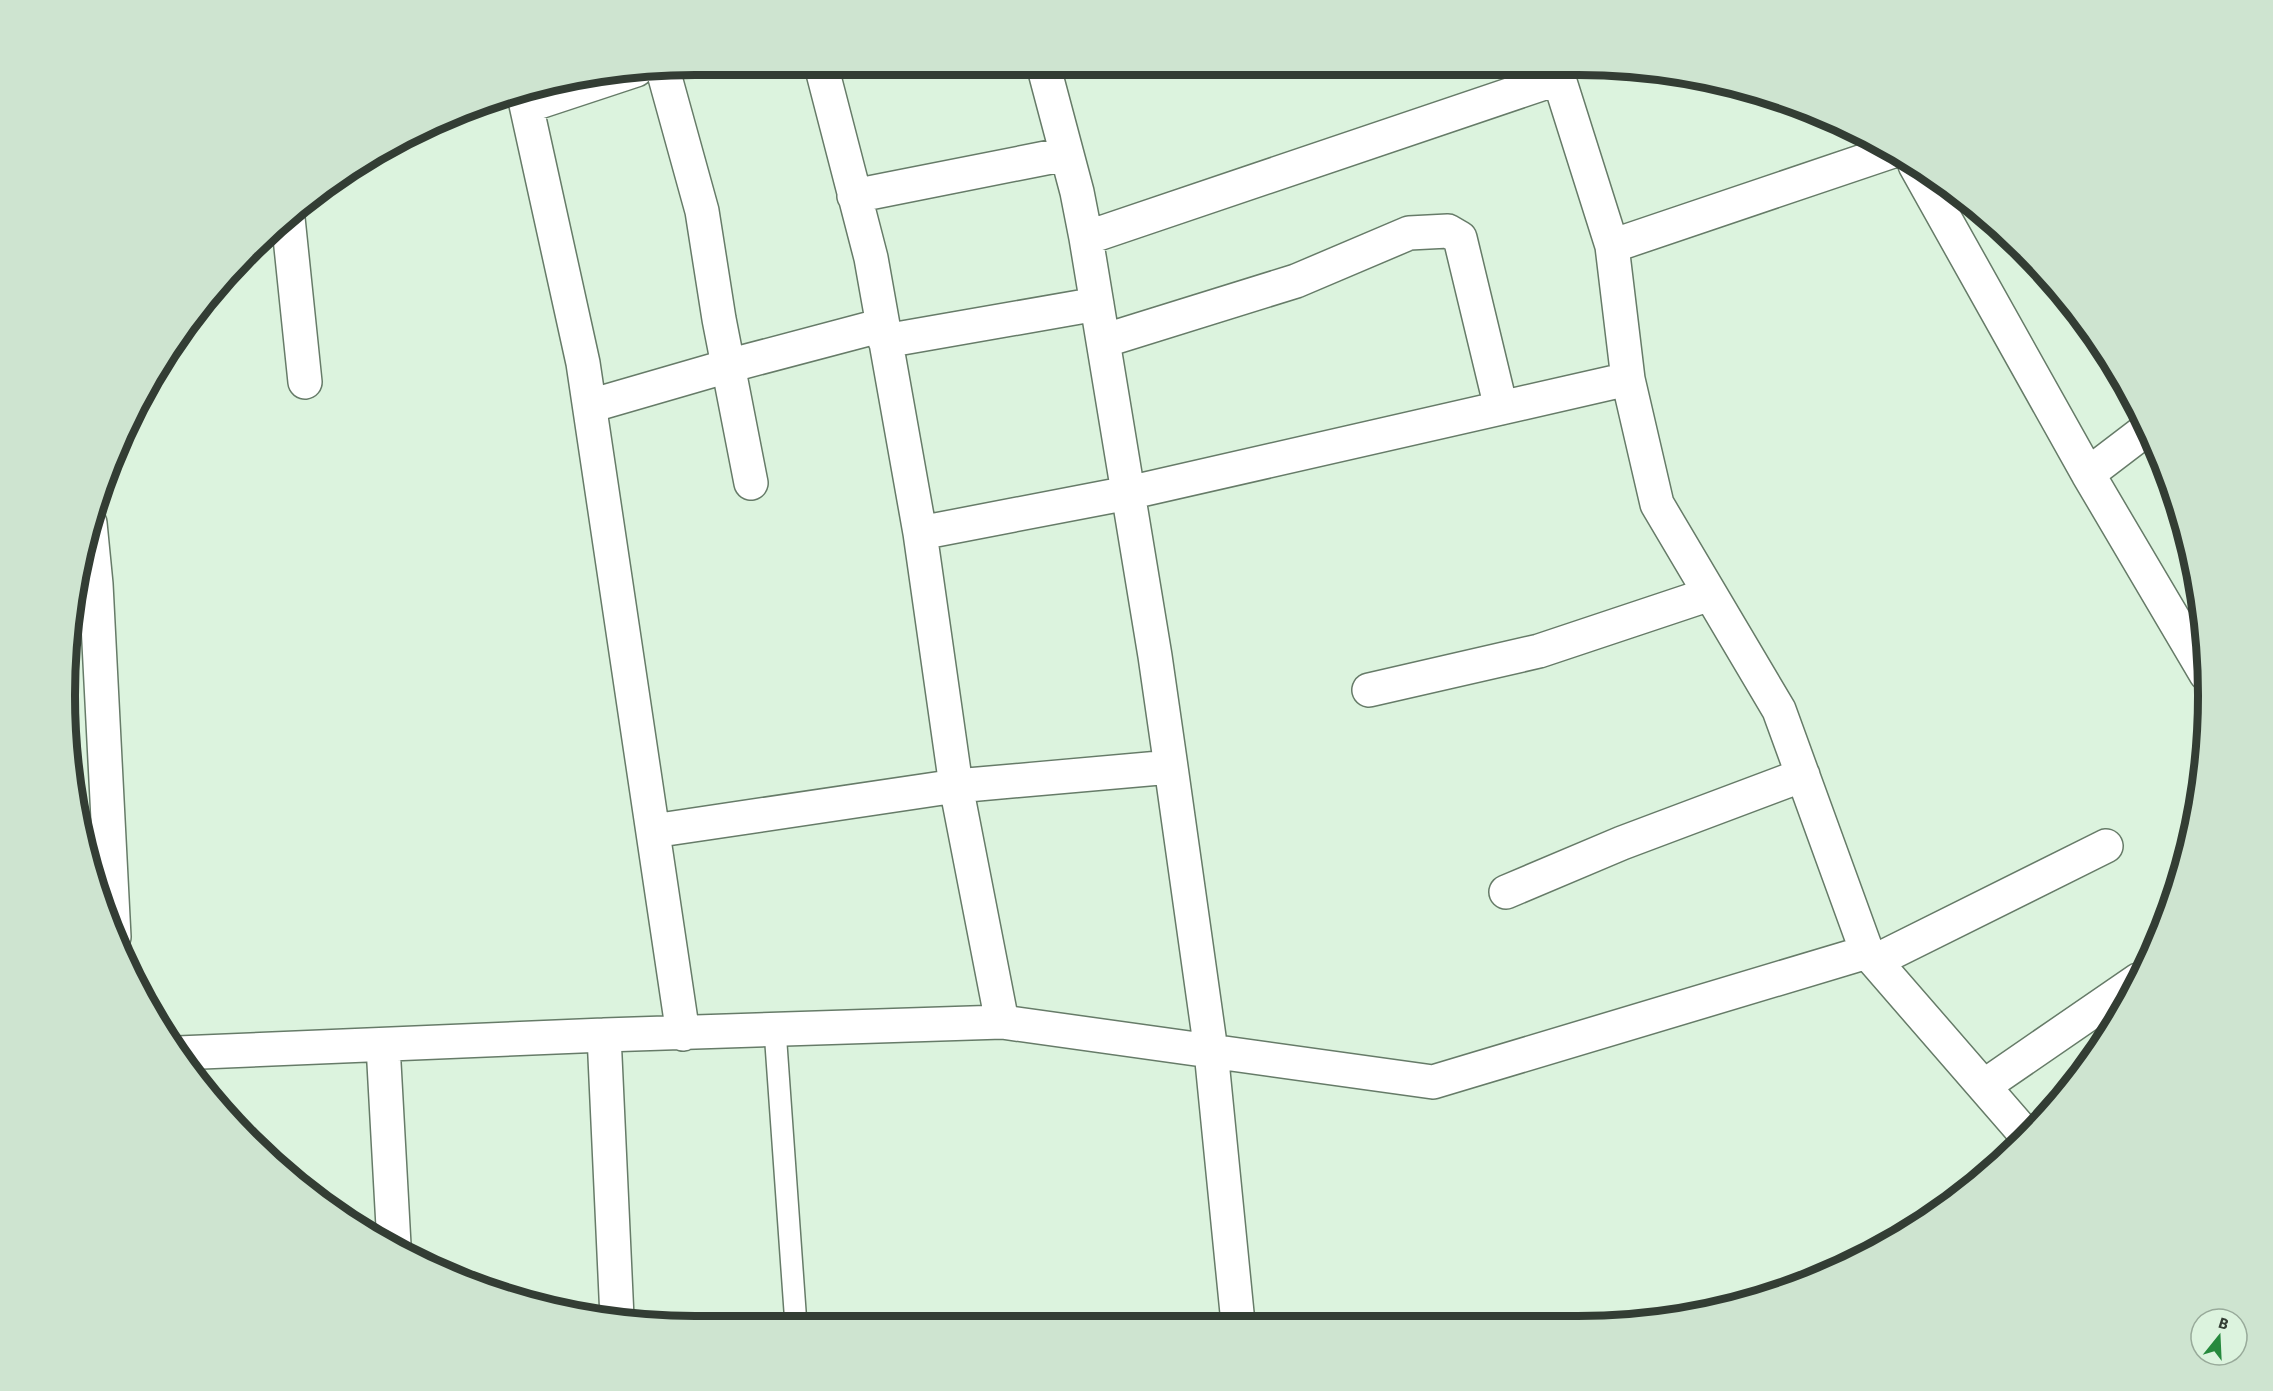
<svg xmlns="http://www.w3.org/2000/svg" width="2273" height="1391" font-family="'Source Sans 3',sans-serif">
<style>
.lines{fill:none;stroke-linecap:round;stroke-linejoin:round}
.service-casing{stroke:#667b68;stroke-width:24}
.minor-casing{stroke:#667b68;stroke-width:36}
.service{stroke:#fff;stroke-width:21}
.minor{stroke:#fff;stroke-width:33}
.rim{fill:none;stroke:#333d34;stroke-width:8}
</style>
<rect width="100%" height="100%" fill="#dcf3de"/>
<g class="lines">
<g class="service-casing">
<path id="service" d="M775,1030L796,1325"/>
</g>
<g class="minor-casing">
<path id="minor" d="M1555,66L1612,246L1628,379L1657,504L1779,710L1867,952
M1044,68L1077,192L1086,238L1155,656L1171,767L1211,1051L1238,1323
M822,69L871,258L920,533L956,786L1002,1022
M663,70L702,211L719,319L751,483
M523,91L583,363L683,1034
M527,106L636,70
M1915,165L2088,474L2206,674
M854,196L1066,154
M288,218L305,382
M1086,238L1559,78
M1612,246L1890,152
M885,341L1097,304
M1103,341L1296,281L1409,233L1448,231L1460,238L1501,408
M590,406L728,366L883,325
M2088,474L2147,429
M90,523L96,584L114,937
M920,533L1128,493L1628,379
M1369,690L1539,651L1710,594
M653,831L956,786L1171,767
M1506,892L1622,843L1803,775
M1875,961L2106,846
M604,1035L617,1318
M383,1045L394,1245
M178,1053L604,1035L1002,1022L1433,1082L1867,952L2025,1134
M1984,1086L2138,980"/>
</g>
<use href="#service" class="service"/>
<use href="#minor" class="minor"/>
</g>
<path d="M0 0H2273V1391H0ZM695 75H1578A620 620 0 0 1 2198 695V696A620 620 0 0 1 1578 1316H695A620 620 0 0 1 75 696V695A620 620 0 0 1 695 75Z" fill="#cee4d0" fill-rule="evenodd"/>
<path class="rim" d="M695 75H1578A620 620 0 0 1 2198 695V696A620 620 0 0 1 1578 1316H695A620 620 0 0 1 75 696V695A620 620 0 0 1 695 75Z"/>
<g transform="translate(2219 1337) rotate(18)"><circle r="28" fill="#dcf3de" stroke="#98aa9a" stroke-width="1.5"/>
<path d="M0-4.5L10 22L0 15L-10 22Z" fill="#26893d"/>
<text y="-9" font-size="16" font-weight="bold" text-anchor="middle" fill="#333d34">B</text>
</g>
</svg>
